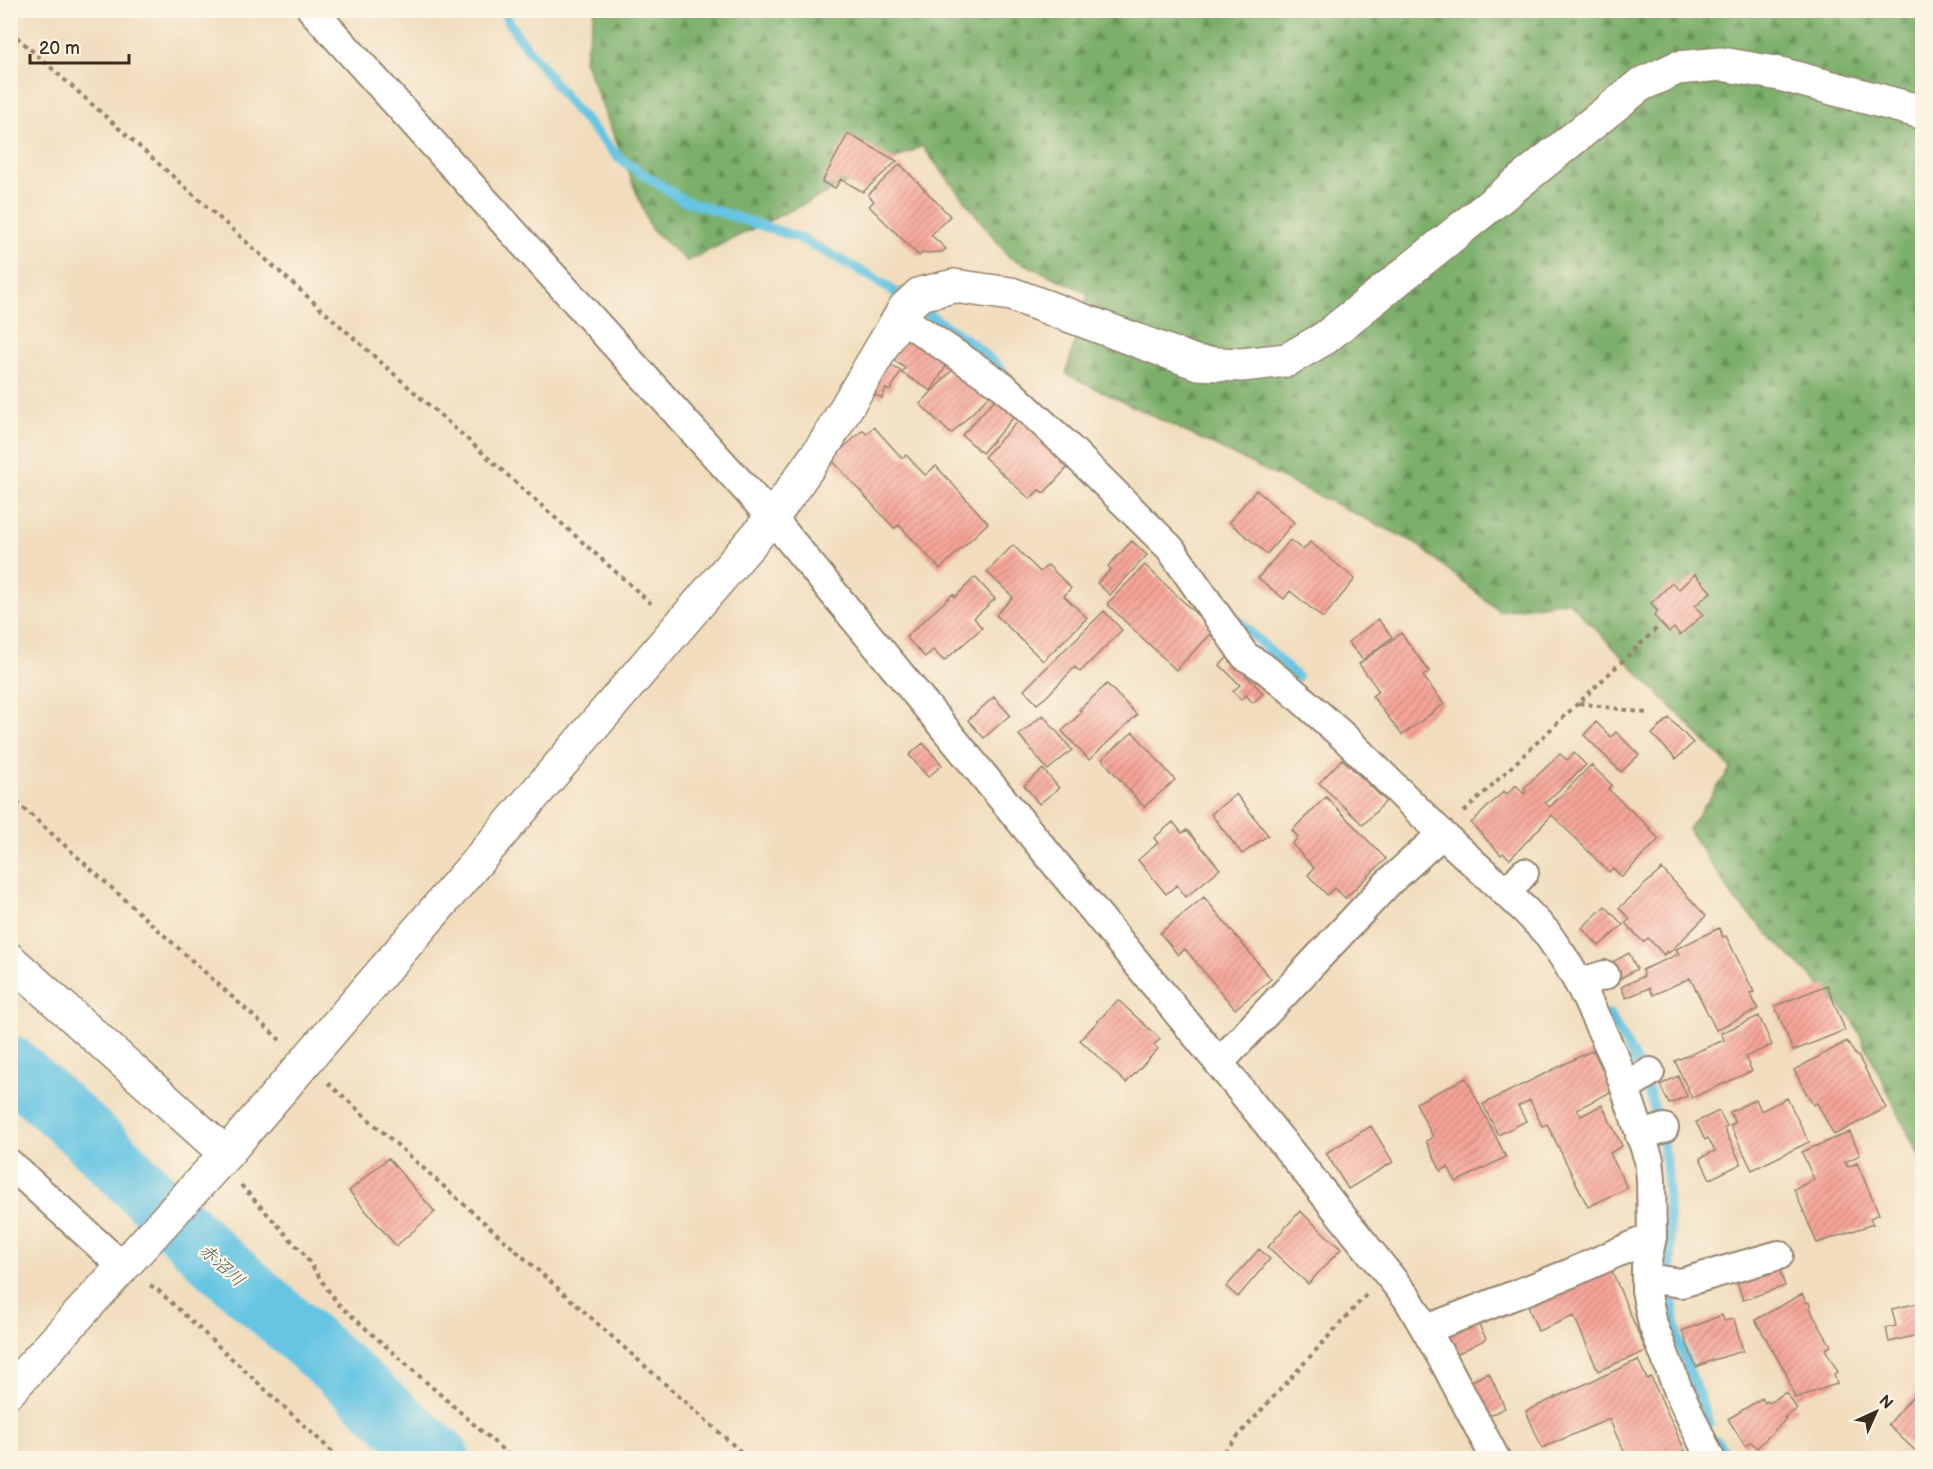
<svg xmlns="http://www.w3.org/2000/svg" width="1933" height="1469" font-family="'Balsamiq Sans','Klee One',sans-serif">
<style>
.forest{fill:url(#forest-firs);stroke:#5b6c44;stroke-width:1.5}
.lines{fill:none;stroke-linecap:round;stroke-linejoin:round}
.stream{stroke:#65c5e3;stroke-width:10}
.river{stroke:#65c5e3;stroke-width:60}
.building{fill:url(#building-hatch)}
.minor-casing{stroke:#96846e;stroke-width:32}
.tertiary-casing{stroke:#96846e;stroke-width:36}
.path{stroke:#96846e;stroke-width:4;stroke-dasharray:4.5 4.5;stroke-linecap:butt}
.minor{stroke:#fff;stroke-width:28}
.tertiary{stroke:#fff;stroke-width:33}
.labels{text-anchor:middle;stroke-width:4.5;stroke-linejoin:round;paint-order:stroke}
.water-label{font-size:18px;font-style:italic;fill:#485859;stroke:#fcf5e5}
</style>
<defs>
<pattern id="forest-firs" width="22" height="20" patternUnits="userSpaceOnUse" patternTransform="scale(1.5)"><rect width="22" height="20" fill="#7baf6b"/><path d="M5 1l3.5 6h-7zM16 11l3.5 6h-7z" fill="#668f57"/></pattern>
<pattern id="building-hatch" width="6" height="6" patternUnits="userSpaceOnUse" patternTransform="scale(1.5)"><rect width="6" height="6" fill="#f6a598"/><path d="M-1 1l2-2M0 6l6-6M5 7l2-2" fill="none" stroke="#c8877b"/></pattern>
</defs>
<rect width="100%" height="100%" fill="#fcf5e5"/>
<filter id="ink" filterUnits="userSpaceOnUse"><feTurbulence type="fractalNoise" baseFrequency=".0167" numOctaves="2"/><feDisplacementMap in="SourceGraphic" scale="12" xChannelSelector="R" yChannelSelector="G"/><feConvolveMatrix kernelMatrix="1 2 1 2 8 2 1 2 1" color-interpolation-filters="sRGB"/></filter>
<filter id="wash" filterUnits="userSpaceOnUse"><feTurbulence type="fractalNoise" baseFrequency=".008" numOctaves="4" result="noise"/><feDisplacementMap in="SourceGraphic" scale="24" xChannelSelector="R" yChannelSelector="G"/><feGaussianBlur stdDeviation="1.35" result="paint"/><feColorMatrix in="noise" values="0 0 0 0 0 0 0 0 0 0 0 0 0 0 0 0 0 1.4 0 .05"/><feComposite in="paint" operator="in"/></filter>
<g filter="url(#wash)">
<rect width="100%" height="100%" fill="#f1ddbd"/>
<path class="forest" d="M595,10L1922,11V1162L1852,1018L1736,901L1688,829L1731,768L1568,601L1499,611L1414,542L1066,374L1088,293L1009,257L922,146L687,261L651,229L584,60Z"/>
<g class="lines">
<path class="stream" d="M502,10L517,35L574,108L620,159L683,200L800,238L872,277L974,345L1003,371
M1228,611L1297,677
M1609,1014L1642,1072L1659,1123L1667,1168L1673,1310L1677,1337L1709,1424
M1717,1441L1728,1458"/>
<path class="river" d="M10,1065L103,1149L208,1253L440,1458"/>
</g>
<g id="blocks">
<path class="building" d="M848,134L897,161L863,192L841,179L835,188L822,182Z
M900,164L950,216L931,235L946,249L942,252L922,253L919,256L869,206L874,201L868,195Z
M905,337L948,363L931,391L902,373L905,368L892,359Z
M883,361L901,371L890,391L886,389L882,398L867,391Z
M958,364L990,395L951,434L920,404Z
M995,399L1014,417L982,453L962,435Z
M1020,419L1070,465L1044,493L1039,490L1030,499L984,457Z
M874,427L902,458L906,455L925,475L936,466L988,523L940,569L899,525L894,528L831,459L863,430L866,434Z
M1256,490L1294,522L1267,554L1229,522Z
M1290,540L1303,550L1310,542L1355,579L1323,618L1290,591L1284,599L1258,578Z
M1132,541L1147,555L1110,595L1097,583L1111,569L1108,566Z
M1013,545L1040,572L1048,565L1071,588L1064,596L1087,618L1043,661L996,615L1013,597L987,572Z
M1145,565L1214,631L1176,670L1107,604Z
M1695,574L1711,592L1695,606L1703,615L1680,635L1674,628L1669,632L1654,616L1658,612L1651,603L1672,583L1679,589Z
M975,577L995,599L974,618L982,628L944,661L933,650L925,657L906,637L953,594L955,597Z
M1104,611L1122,630L1080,672L1075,667L1047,696L1037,704L1024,690Z
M1378,619L1392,637L1363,660L1348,642Z
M1401,633L1429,671L1423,676L1444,704L1402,735L1372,696L1379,691L1359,664Z
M1228,657L1263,693L1253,703L1246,695L1241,700L1233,691L1240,685L1220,665Z
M1107,684L1137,715L1089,760L1062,731L1082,712L1079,710Z
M994,697L1010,715L984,738L968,720Z
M1043,715L1072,750L1048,770L1019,735Z
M1669,718L1693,743L1676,759L1652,734Z
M1596,722L1611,737L1616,732L1639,755L1621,772L1584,735Z
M1133,732L1175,780L1144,807L1102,759Z
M923,743L942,765L928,777L909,755Z
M1574,753L1586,765L1545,803L1550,807L1591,765L1612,785L1608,789L1651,829L1650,830L1659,839L1622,877L1613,868L1609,872L1552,815L1510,859L1503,853L1501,855L1471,823L1504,791L1507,794L1516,785L1524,794L1526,791L1524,788L1560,754L1567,760Z
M1342,759L1386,801L1363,825L1319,783Z
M1043,769L1059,788L1039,804L1024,785Z
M1236,794L1268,835L1242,854L1211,814Z
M1326,797L1386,859L1345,898L1335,888L1327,895L1308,875L1314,868L1292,844L1298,837L1292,830Z
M1173,822L1182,833L1187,830L1220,869L1186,897L1177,885L1166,894L1138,860L1158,843L1154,838Z
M1662,869L1706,916L1669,953L1667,951L1664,955L1648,938L1643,942L1625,923L1630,919L1619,908Z
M1204,897L1271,979L1235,1009L1185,949L1178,955L1160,933Z
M1605,906L1623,925L1599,946L1582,928Z
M1719,928L1723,937L1726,936L1754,992L1750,993L1758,1009L1716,1030L1690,978L1653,995L1649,988L1626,998L1621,987L1644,976L1642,970L1679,954L1676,949Z
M1629,953L1637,969L1616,981L1607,965Z
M1827,985L1845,1030L1793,1051L1775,1006Z
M1118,1000L1160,1039L1154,1045L1158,1049L1126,1083L1080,1040Z
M1759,1016L1772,1045L1745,1057L1752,1071L1692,1098L1675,1061L1724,1040L1721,1033Z
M1847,1041L1856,1056H1858L1886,1108L1834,1135L1817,1103L1813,1105L1794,1070Z
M1593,1050L1613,1091L1577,1109L1581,1116L1602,1105L1622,1146L1610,1153L1627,1188L1588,1207L1547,1124L1542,1126L1530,1100L1518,1106L1526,1121L1498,1135L1483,1104Z
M1678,1076L1687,1096L1669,1104L1660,1085Z
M1466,1078L1506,1157L1456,1182L1448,1167L1441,1171L1426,1141L1433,1137L1416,1103Z
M1787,1098L1809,1142L1752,1170L1730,1125L1735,1123L1730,1112L1756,1099L1761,1111Z
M1719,1111L1727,1126L1724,1128L1741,1164L1710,1179L1700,1158L1715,1151L1708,1138L1705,1140L1696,1122Z
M1371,1126L1393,1162L1348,1189L1326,1153Z
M1850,1132L1860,1155L1845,1162L1848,1167L1857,1163L1879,1214L1870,1218L1873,1224L1817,1243L1794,1189L1814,1180L1802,1152Z
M388,1158L435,1212L396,1246L349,1191Z
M1300,1211L1341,1249L1308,1284L1268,1247Z
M1259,1249L1270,1259L1238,1297L1226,1287Z
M1776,1259L1785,1286L1743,1300L1734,1274Z
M1609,1264L1646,1351L1598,1371L1574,1316L1538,1331L1525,1299Z
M1802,1294L1807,1303L1809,1302L1812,1313L1831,1346L1825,1349L1838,1372L1834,1374L1837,1384L1795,1398L1786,1373L1755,1320Z
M1919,1303L1922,1316V1334L1889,1342L1886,1328L1896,1326L1892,1309Z
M1474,1315L1486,1339L1453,1356L1441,1331Z
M1722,1315L1724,1321L1734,1319L1743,1351L1713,1360L1696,1367L1682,1331Z
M1638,1360L1647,1379L1651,1377L1685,1451L1670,1458H1627L1609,1419L1542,1448L1526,1411Z
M1489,1373L1505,1408L1486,1417L1469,1382Z
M1922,1386V1457L1888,1425Z
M1786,1392L1797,1409L1784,1418L1786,1419L1757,1448L1751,1442L1745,1446L1728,1419L1762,1398L1765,1403L1767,1401L1769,1403Z"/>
</g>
</g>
<g filter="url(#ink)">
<use href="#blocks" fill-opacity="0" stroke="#96846e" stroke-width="1.5"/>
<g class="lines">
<g class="minor-casing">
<path id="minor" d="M312,10L772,518L1219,1063L1408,1299L1446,1365L1495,1458
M900,317L1003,386L1062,441L1170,548L1245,656L1263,667L1290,689L1344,737L1442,834L1526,911L1546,932L1566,961L1582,989L1616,1061L1649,1160L1651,1179L1652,1237L1646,1266V1290L1653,1325L1679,1392L1710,1458
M1506,893L1524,873
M1579,983L1605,975
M1219,1063L1388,883L1442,834
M1625,1088L1650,1072
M1640,1136L1664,1128
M10,1164L122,1266
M1646,1278L1681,1283L1779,1255
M1427,1329L1571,1273L1652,1237"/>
</g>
<g class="tertiary-casing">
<path id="tertiary" d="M10,960L226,1154
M10,1390L226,1154L772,518L826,442L905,308L920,294L954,286L1011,294L1198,363L1242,365L1287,360L1325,338L1640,85L1677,68L1722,64L1780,74L1922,112"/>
</g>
<path class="path" d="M10,31L654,606
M1579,703L1646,713
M10,796L280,1040
M1464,812L1657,628
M328,1083L748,1458
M241,1185L303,1253L337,1303L512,1458
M150,1285L159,1291L339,1458
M1218,1458L1366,1295"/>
<use href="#minor" class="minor"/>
<use href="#tertiary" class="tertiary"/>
</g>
</g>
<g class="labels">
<g class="water-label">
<text transform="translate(222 1265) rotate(42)" y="6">赤沼川</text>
</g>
</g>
<rect width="1933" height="1469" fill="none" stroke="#fcf5e5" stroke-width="36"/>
<g transform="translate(1876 1412) rotate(45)" stroke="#fcf5e5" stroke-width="4.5" paint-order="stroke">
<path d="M0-4.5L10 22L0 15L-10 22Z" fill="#3b2a1e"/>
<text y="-9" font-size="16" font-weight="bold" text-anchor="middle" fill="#3b2a1e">N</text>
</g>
<path d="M30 54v9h99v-9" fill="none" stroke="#3b2a1e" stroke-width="3"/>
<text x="39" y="54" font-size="18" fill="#3b2a1e" stroke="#fcf5e5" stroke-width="4.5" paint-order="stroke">20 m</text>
</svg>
